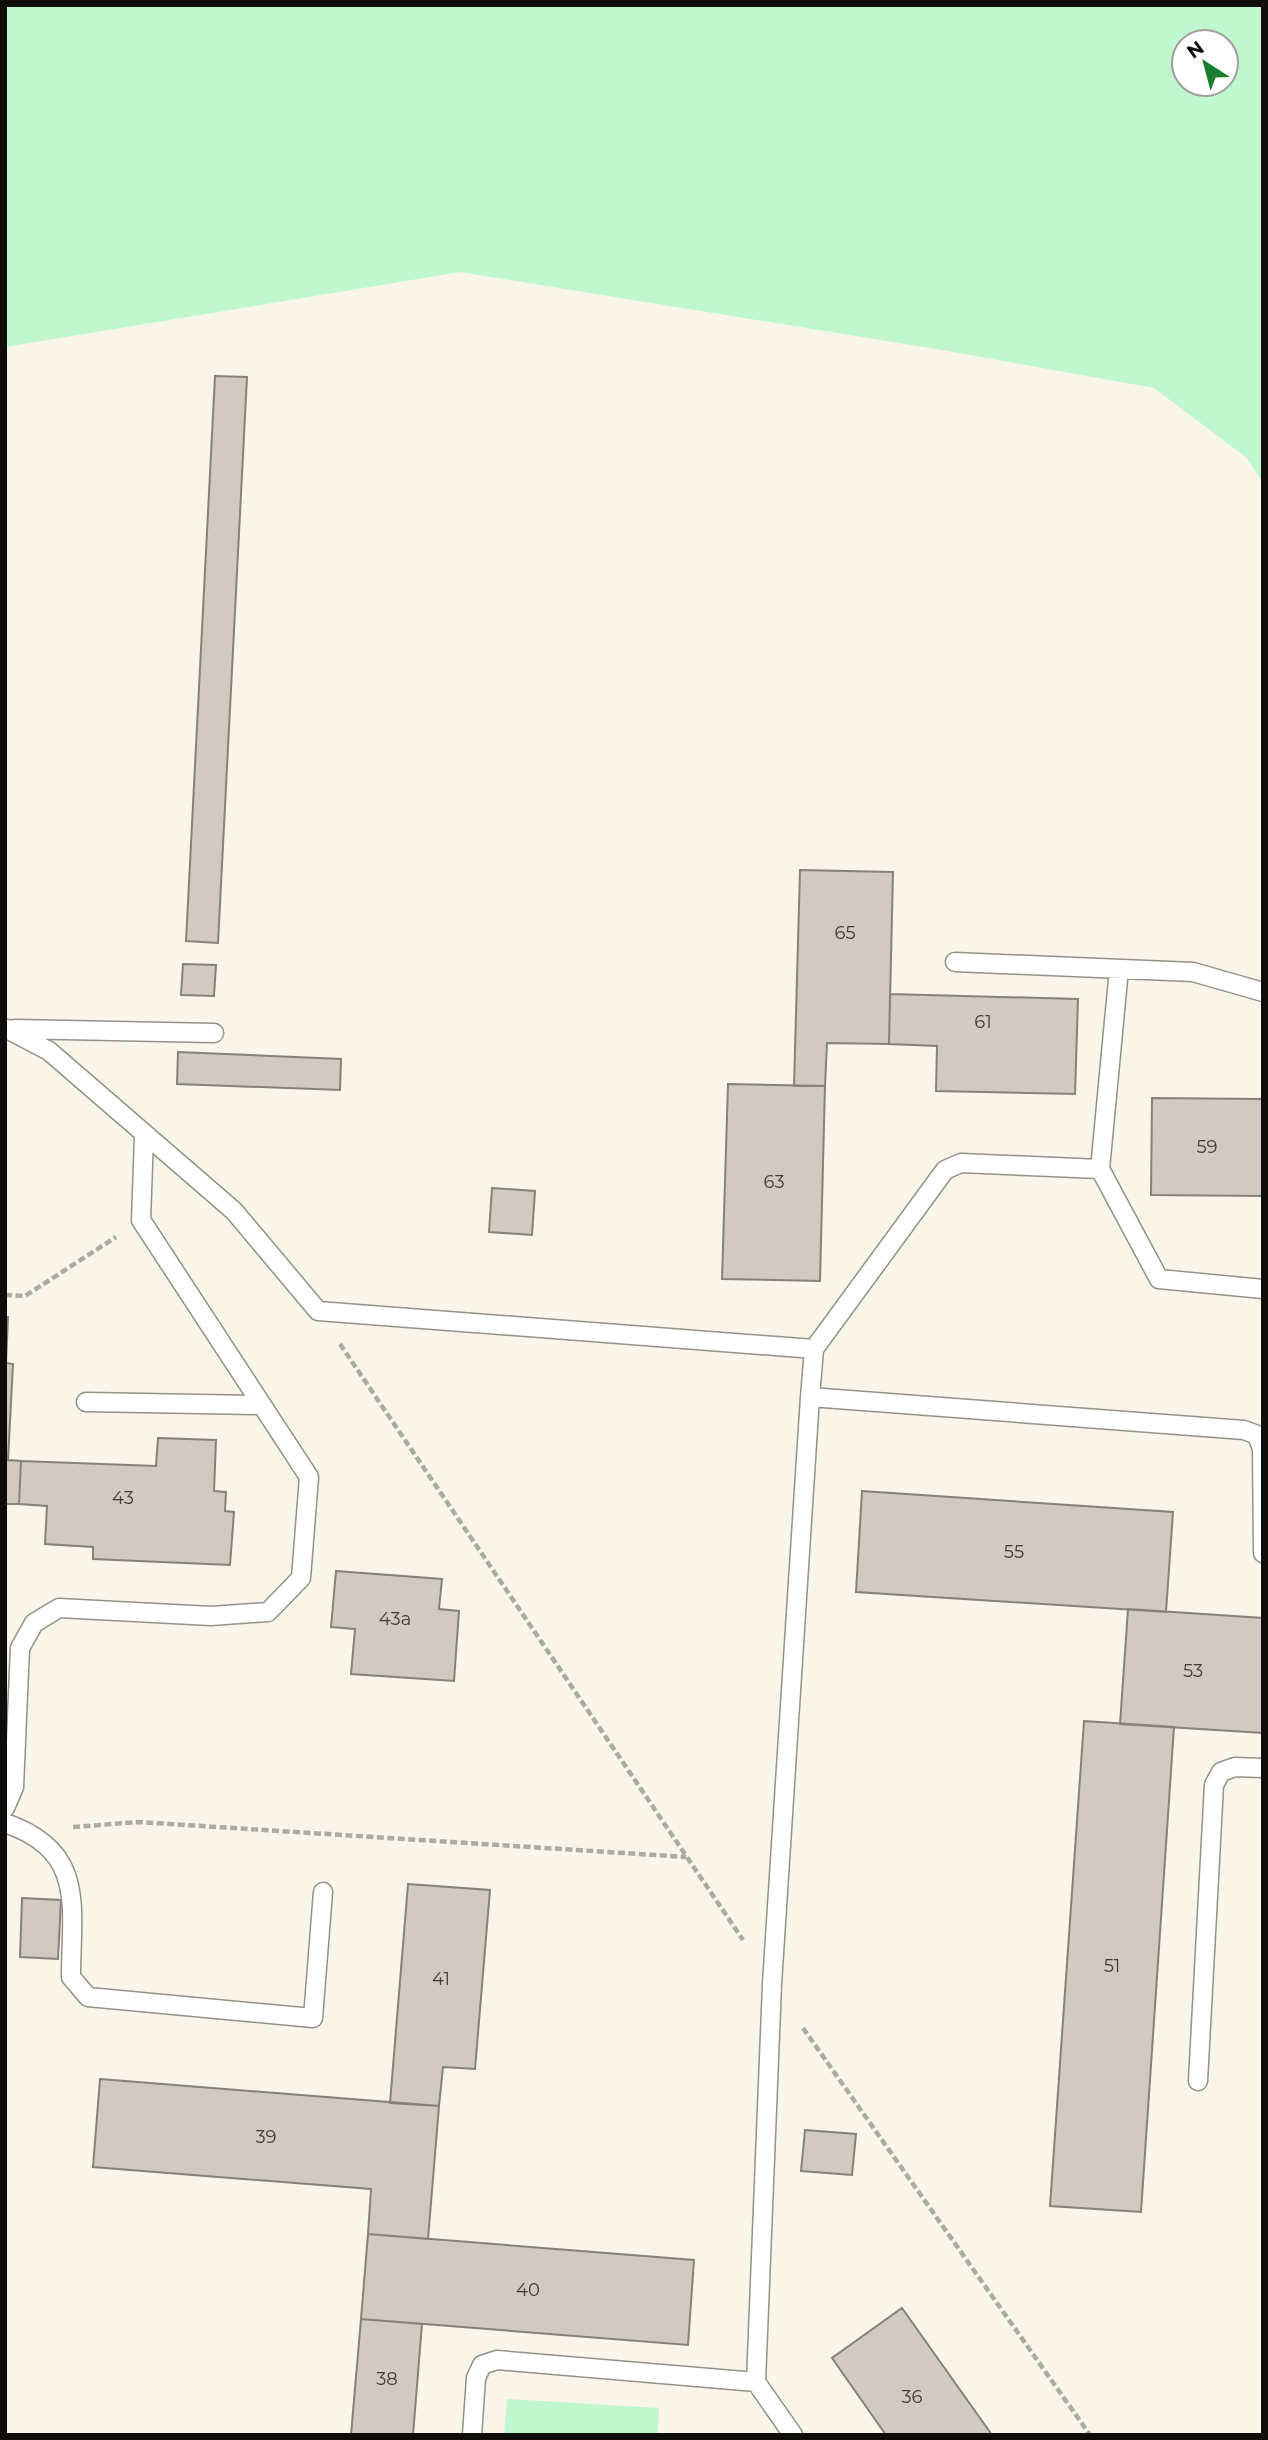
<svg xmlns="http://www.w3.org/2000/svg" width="1268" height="2440" font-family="Montserrat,sans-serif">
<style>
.green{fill:#c1f7cf;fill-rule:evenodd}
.building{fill:#d2cac1;stroke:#888179;stroke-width:2}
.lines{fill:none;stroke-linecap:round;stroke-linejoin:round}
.lane-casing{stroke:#959187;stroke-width:21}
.path{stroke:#aeaaa1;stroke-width:4.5;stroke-dasharray:7 3.5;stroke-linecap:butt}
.lane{stroke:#fff;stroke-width:18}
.labels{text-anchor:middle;stroke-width:6;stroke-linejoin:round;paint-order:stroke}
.number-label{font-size:18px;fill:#403c38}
</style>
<rect width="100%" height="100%" fill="#f9f5e9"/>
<path class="green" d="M5,5H1263V483L1247,458L1154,388L942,350L460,272L5,347ZM1184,42H1226V84H1184Z
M507,2399L659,2408L658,2435H504Z"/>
<path class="building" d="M215,376L247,377L218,943L186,941Z
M800,870L893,872L889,1044L827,1043L825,1086H794Z
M183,964L216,965L214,996L181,995Z
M890,994L1078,999L1075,1094L936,1091L937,1046L889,1044Z
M178,1052L341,1059L340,1090L177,1084Z
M728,1084L825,1086L820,1281L722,1279Z
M1152,1098L1263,1099V1196L1151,1195Z
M492,1188L535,1191L532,1235L489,1232Z
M5,1317H8L6,1363L13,1364L8,1460L21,1461L19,1504H5Z
M158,1438L216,1440L214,1491L226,1492L225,1511L234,1512L230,1565L93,1559V1547L45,1544L47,1506L19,1504L21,1461L156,1466Z
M862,1491L1173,1512L1166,1612L856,1592Z
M336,1571L442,1579L439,1609L459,1611L454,1681L351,1674L355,1629L331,1627Z
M1128,1609L1263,1618V1733L1120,1724Z
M1084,1721L1174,1727L1141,2212L1050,2206Z
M408,1884L490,1890L475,2069L443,2067L439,2106L390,2103Z
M22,1898L61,1900L58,1959L20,1957Z
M100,2079L439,2106L428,2239L368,2234L371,2189L93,2167Z
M805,2130L856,2134L852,2175L801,2171Z
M368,2234L694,2260L688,2345L361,2319Z
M902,2308L992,2435H886L832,2358Z
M361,2319L422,2324L413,2435H351Z"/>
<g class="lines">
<g class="lane-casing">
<path id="lane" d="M955,962L1193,972L1263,992
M7,1029L49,1051L234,1211L318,1311L814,1349L810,1397L1244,1430L1257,1435L1262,1449L1263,1553
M14,1029L214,1033
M1100,1169L1119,969
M814,1349L945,1170L961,1163L1100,1169L1159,1279L1263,1289
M86,1402L262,1405
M5,1808L14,1787L20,1648L34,1623L59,1608L211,1616L268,1612L301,1578L309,1477L141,1220L144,1136
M5,1823C87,1851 71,1907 71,1977L88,1997L313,2018L323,1892
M1198,2081L1214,1785L1221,1772L1235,1767L1263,1768
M756,2382L772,1984L810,1397
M472,2435L476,2378L482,2365L497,2360L756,2382L793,2435"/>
</g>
<path class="path" d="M5,1295L25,1296L116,1237
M340,1344L743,1940
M73,1827L139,1822L686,1857
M803,2028L1090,2435"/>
<use href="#lane" class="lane"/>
</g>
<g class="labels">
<g class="number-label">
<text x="845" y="939">65</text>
<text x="983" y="1028">61</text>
<text x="1207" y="1153">59</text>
<text x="774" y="1188">63</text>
<text x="123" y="1504">43</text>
<text x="1014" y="1558">55</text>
<text x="395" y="1625">43а</text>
<text x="1193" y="1677">53</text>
<text x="1112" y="1972">51</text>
<text x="441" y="1985">41</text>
<text x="266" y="2143">39</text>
<text x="528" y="2296">40</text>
<text x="387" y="2385">38</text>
<text x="912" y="2403">36</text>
</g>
</g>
<rect width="1268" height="2440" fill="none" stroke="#0f0d0a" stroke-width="14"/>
<g transform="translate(1205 63) rotate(324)"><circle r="33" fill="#ffffff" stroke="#9f9e9d" stroke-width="2"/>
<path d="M0-5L12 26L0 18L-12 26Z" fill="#197d30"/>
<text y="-10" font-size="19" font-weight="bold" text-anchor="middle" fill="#0f0d0a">N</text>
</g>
</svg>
